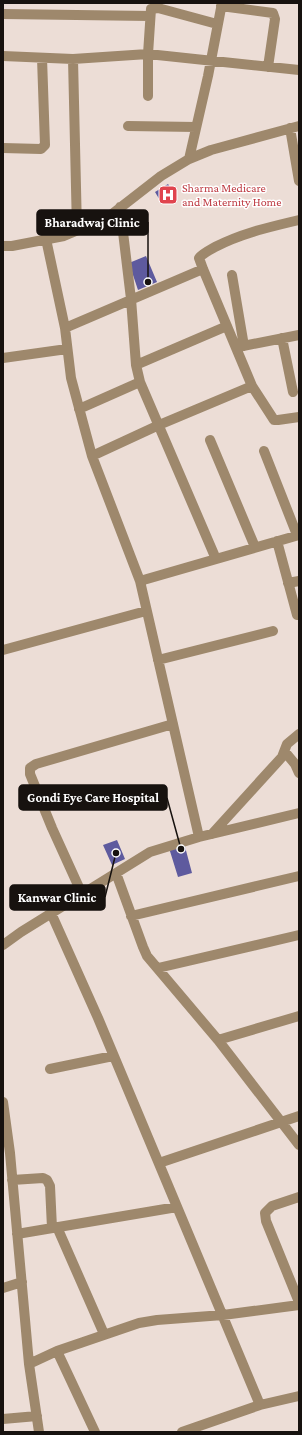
<svg xmlns="http://www.w3.org/2000/svg" width="302" height="1435" font-family="'Crimson Pro',serif">
<style>
.building{fill:#5e5a9e}
.lines{fill:none;stroke-linecap:round;stroke-linejoin:round}
.minor{stroke:#9e886c;stroke-width:10}
.labels{text-anchor:middle;stroke-width:3;stroke-linejoin:round;paint-order:stroke}
.health-label{font-size:12px;fill:#be3a42;stroke:#fff;text-anchor:start}
.leader{fill:none;stroke:#17120f;stroke-width:1.5}
.callout-dot{fill:#17120f;stroke:#fff;stroke-width:1.5}
.callout{fill:#17120f;stroke:#17120f;stroke-width:1.5}
.callout-label{font-size:13px;text-anchor:middle;font-weight:bold;fill:#fff}
</style>
<rect width="100%" height="100%" fill="#ecddd6"/>
<path class="building" d="M168,184L174,193L161,202L155,192Z
M146,256L157,282L138,290L129,263Z
M117,840L125,859L112,865L103,845Z
M184,843L192,873L178,877L169,848Z"/>
<g class="lines">
<path class="minor" d="M221,6L273,13L275,19L268,67
M3,14L150,16
M3,56L73,59L148,54L299,70
M73,59L77,230
M148,96V54L151,9L158,8L217,24
M128,126L196,127
M290,128L299,181
M3,148L41,149L45,145L42,58
M189,159L208,76L222,3
M120,207L131,299L136,365L140,382L216,559
M299,220C270,227 242,233 215,247C210,250 203,253 199,258L203,269L252,386L274,420H278L299,417
M46,239L65,328L71,378L92,456L140,581L199,837
M3,246H12L64,236L107,218L161,176L189,159L211,150L299,126
M232,275L244,346
M65,328L203,269
M282,338L293,392
M238,347L299,335
M3,358L67,349
M136,365L227,326
M79,409L140,382
M210,440L255,547
M264,451L297,535
M92,456L159,425L252,386
M277,541L297,615
M140,581L299,535
M288,583L299,581
M3,650L146,611
M158,660L273,631
M285,752L295,764L299,773
M212,834L282,757L287,744L299,734
M116,873L143,947L147,956L218,1040L299,1145
M82,894L52,828L30,774V768L36,764L173,724
M51,913L98,1018L260,1405
M131,916L299,876
M3,945L21,932L150,852L199,837L299,813
M158,968L299,935
M218,1040L299,1016
M50,1069L113,1056
M3,1102L10,1153L29,1364L39,1432
M159,1163L299,1116
M12,1180L43,1178L47,1180L50,1186L52,1228
M299,1197L272,1206L265,1213L266,1221L299,1302
M57,1227L104,1334
M17,1234L177,1207
M3,1288L22,1282
M57,1351L95,1432
M29,1364L57,1351L139,1323L157,1320L223,1315L299,1305
M3,1419L37,1416
M182,1432L260,1405L299,1396"/>
</g>
<defs>
<g id="hospital-square" transform="scale(1)"><rect x="-9" y="-9" width="18" height="18" rx="4" fill="#e0444e" stroke="#fff"/><path d="M-5-5h3v3.5h4V-5h3V5h-3V1.5h-4V5h-3Z" fill="#fff"/></g>
</defs>
<g fill-rule="evenodd">
<use href="#hospital-square" x="168" y="195"/>
</g>
<g class="labels">
<g class="health-label">
<text x="182" y="192">Sharma Medicare<tspan x="182" dy="14">and Maternity Home</tspan></text>
</g>
</g>
<path class="leader" d="M148 282L148 222M181 849L167 798M116 853L105 897"/>
<g class="callout-dot">
<circle cx="148" cy="282" r="4"/>
<circle cx="181" cy="849" r="4"/>
<circle cx="116" cy="853" r="4"/>
</g>
<g class="callout">
<rect x="37" y="210" width="111" height="25" rx="4"/>
<rect x="19" y="785" width="148" height="25" rx="4"/>
<rect x="10" y="885" width="95" height="25" rx="4"/>
</g>
<g class="callout-label">
<text x="92" y="227">Bharadwaj Clinic</text>
<text x="93" y="802">Gondi Eye Care Hospital</text>
<text x="57" y="902">Kanwar Clinic</text>
</g>
<rect width="302" height="1435" fill="none" stroke="#17120f" stroke-width="8"/>
</svg>
